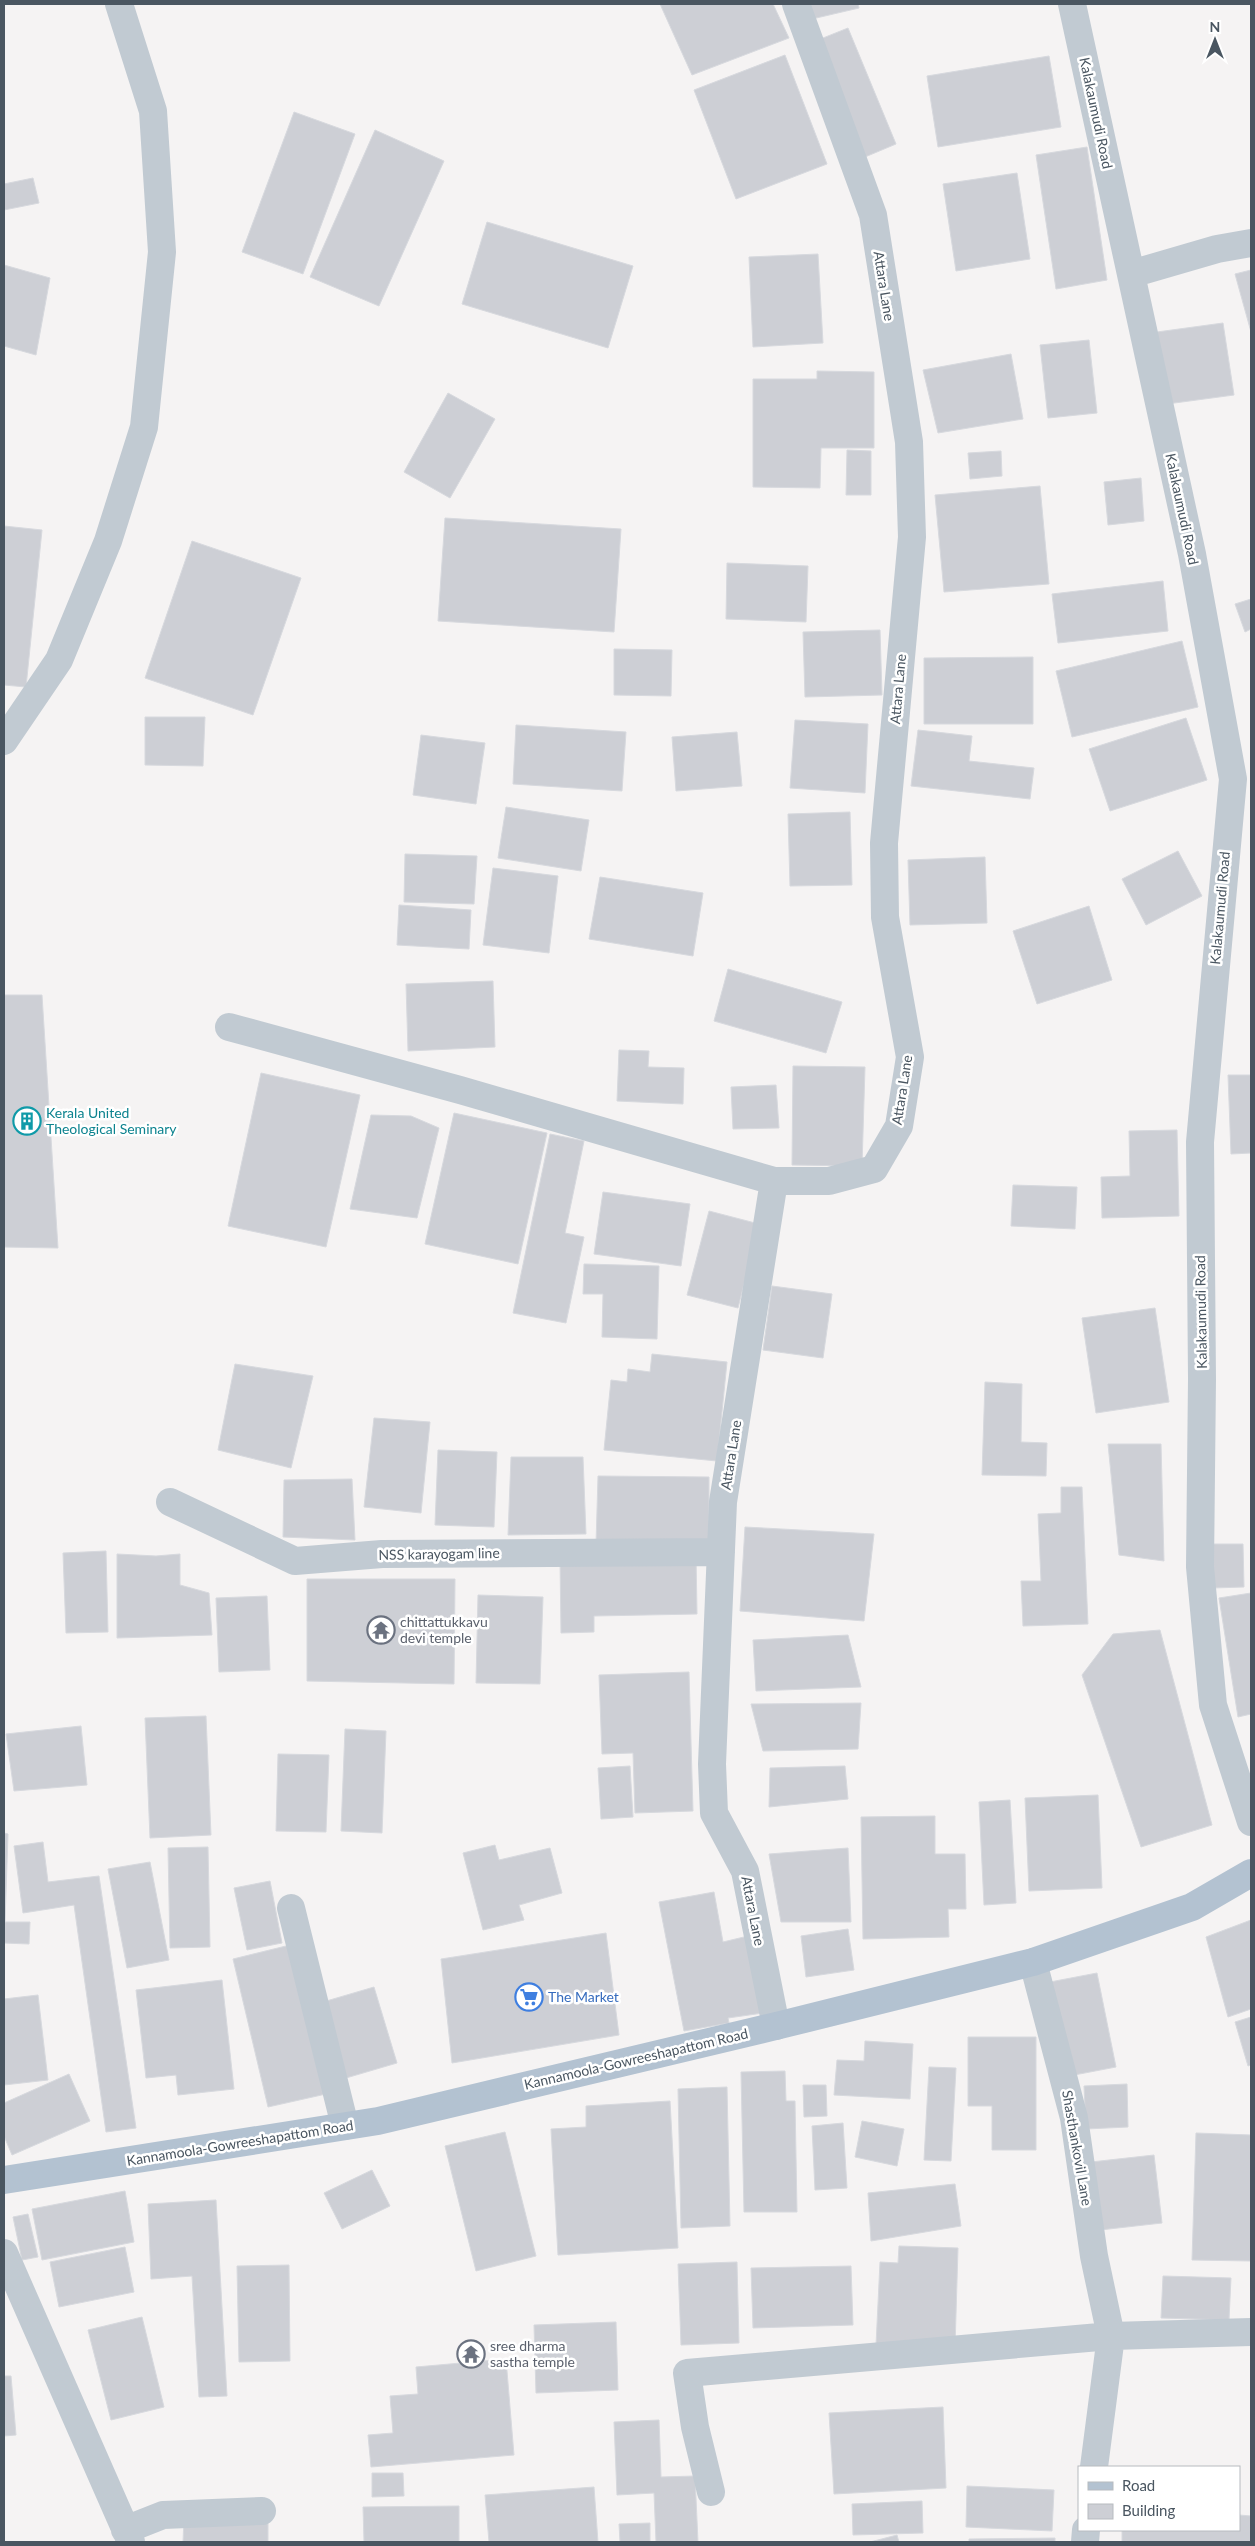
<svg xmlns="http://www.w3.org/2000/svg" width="1255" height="2546" font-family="Lato,sans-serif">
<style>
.building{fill:#cdcfd5;stroke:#d7d9de}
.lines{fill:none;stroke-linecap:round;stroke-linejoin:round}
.minor{stroke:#c1cad2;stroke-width:28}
.major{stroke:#b3c2d1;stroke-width:28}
.labels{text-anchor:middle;stroke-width:5;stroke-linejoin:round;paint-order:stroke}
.street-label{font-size:14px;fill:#4a5661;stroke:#fff}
.culture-label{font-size:14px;fill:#0d838f;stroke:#fff;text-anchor:start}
.worship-label{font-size:14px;fill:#5b616d;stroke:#fff;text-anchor:start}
.shop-label{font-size:14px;fill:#366cbe;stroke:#fff;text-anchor:start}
</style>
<rect width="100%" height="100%" fill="#f5f3f3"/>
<path class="building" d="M660,4H773L789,38L692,75Z
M808,4H858L859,8L812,19Z
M848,28L896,144L865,157L818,40Z
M785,55L827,164L736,199L694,90Z
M1049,56L1061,127L938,147L927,76Z
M294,112L355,134L303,274L242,252Z
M375,130L444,161L379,306L310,277Z
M1087,147L1107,280L1056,289L1036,155Z
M1017,173L1030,259L956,271L943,184Z
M33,178L39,203L4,210V184Z
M487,222L633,266L608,348L462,304Z
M818,254L823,343L753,347L749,257Z
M4,265L50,278L36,355L4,346Z
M1251,270V332L1235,274Z
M1223,323L1234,395L1167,404L1157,332Z
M1089,340L1097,413L1048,418L1040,345Z
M1011,354L1023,419L938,433L923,370Z
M817,371L874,372V448H821L820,488L753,487V379H817Z
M448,393L495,419L450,498L404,472Z
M847,450L871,451V495H846Z
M1001,451L1002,476L970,479L968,453Z
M1141,478L1144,521L1108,525L1104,482Z
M1040,486L1049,584L944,592L935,495Z
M445,518L621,529L614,632L438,621Z
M4,526L42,530L26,687L4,685Z
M192,541L301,578L253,715L145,678Z
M727,563L808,566L806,622L726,619Z
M1163,581L1168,631L1058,643L1052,594Z
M1251,599V629L1245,632L1235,604Z
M880,630L882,695L805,697L803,632Z
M1182,641L1198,707L1072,737L1056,671Z
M614,649L672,650L671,696L614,695Z
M1033,657V724H924V658Z
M145,717H205L203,766L145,765Z
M1186,718L1207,780L1110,811L1089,749Z
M795,720L868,724L865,793L790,788Z
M516,725L626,732L622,791L513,784Z
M918,730L972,736L969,761L1034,768L1030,799L911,786Z
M737,732L742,786L676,791L672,737Z
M421,735L485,743L476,804L413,795Z
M506,807L589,820L581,871L498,858Z
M850,812L852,885L790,886L788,814Z
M1178,851L1202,896L1146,925L1122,879Z
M405,854L477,856L474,904L404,902Z
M985,857L987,923L910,925L908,860Z
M493,868L558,876L549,953L483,945Z
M600,877L703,893L693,956L589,939Z
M399,905L471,910L469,949L397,945Z
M1089,906L1112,980L1037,1004L1013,931Z
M728,969L842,1002L826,1053L714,1021Z
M493,981L495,1047L408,1051L406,984Z
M4,995H42L58,1248L4,1247Z
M619,1050L649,1051L648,1067L684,1068L683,1104L617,1101Z
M793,1066L865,1067L862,1166L792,1165Z
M261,1073L360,1095L326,1247L228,1226Z
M1228,1075H1251V1153L1231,1154Z
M776,1085L779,1128L733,1129L731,1087Z
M454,1113L547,1133L518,1264L425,1244Z
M371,1115L411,1116L439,1128L417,1218L350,1209Z
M1177,1130L1179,1216L1102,1218L1101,1177L1130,1176L1129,1131Z
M550,1134L584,1141L565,1233L584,1237L566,1323L513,1313Z
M1013,1185L1077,1187L1075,1229L1011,1226Z
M603,1192L690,1204L681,1266L594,1254Z
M709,1211L759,1224L738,1308L687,1295Z
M584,1264L659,1266L657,1339L602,1337L603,1294H583Z
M772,1286L832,1294L823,1358L763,1350Z
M1155,1308L1169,1402L1096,1413L1082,1318Z
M652,1354L727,1362L717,1461L604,1450L611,1380L627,1382L628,1369L650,1372Z
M235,1364L313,1376L291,1468L218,1450Z
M985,1382L1022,1384L1021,1442L1047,1443L1046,1476L982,1475Z
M374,1418L430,1422L421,1513L364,1507Z
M1108,1444H1161L1164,1561L1119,1555Z
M438,1450L497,1452L494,1527L435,1525Z
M511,1457H583L586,1534L508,1535Z
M598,1476L709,1477V1546L596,1544Z
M352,1479L355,1540L283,1537L284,1480Z
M1061,1487H1082L1088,1624L1023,1626L1021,1581H1041L1038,1514L1061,1513Z
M745,1527L874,1534L864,1621L740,1611Z
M1211,1544H1243L1244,1587L1212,1588Z
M106,1551L108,1632L66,1633L63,1553Z
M117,1554L156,1556L180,1554V1585L209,1593L212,1635L117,1638Z
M696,1555L697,1614L594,1616V1632L561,1633L560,1558Z
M307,1579H455L454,1684L307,1681Z
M1251,1593V1714L1238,1717L1219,1598Z
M478,1595L543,1597L540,1684L476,1683Z
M267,1596L270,1670L219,1672L216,1598Z
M1160,1630L1212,1825L1141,1847L1082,1675L1113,1634Z
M848,1635L861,1687L756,1691L753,1640Z
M689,1672L693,1811L635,1813L633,1753L602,1754L599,1675Z
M861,1703L858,1749L763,1751L751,1704Z
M206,1716L211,1835L150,1838L145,1718Z
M81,1726L87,1785L14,1791L6,1734Z
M345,1729L386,1731L382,1833L341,1831Z
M278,1754L329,1755L326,1832L276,1831Z
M630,1766L633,1817L601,1819L598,1768Z
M845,1766L848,1799L769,1807L770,1768Z
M1098,1795L1102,1888L1029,1891L1025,1798Z
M1010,1800L1016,1903L984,1905L979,1802Z
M935,1816V1854H965L966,1909H948L949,1937L863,1939L861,1817Z
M4,1833L8,1834L5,1922H30L29,1944L4,1943Z
M43,1842L48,1882L99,1876L136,2128L106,2132L74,1905L23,1913L14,1846Z
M495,1845L499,1860L550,1848L562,1893L519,1905L524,1920L483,1930L463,1853Z
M208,1847L210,1947L170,1948L168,1848Z
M848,1848L851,1922H781L769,1854Z
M150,1862L169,1960L127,1968L108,1869Z
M270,1881L282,1943L247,1950L234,1888Z
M714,1892L723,1942L748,1936L763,2013L728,2018L729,2023L684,2031L659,1902Z
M1251,1920V2009L1228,2017L1206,1937Z
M848,1929L854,1970L806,1977L801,1936Z
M606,1933L619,2035L452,2063L441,1959Z
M290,1945L326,2094L268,2107L233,1959Z
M1097,1973L1116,2067L1069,2076L1050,1982Z
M222,1980L234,2089L178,2095L176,2075L146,2078L136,1990Z
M374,1987L397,2063L346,2078L323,2002Z
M38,1995L48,2080L4,2085V1999Z
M1251,2017V2065L1248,2066L1235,2022Z
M968,2037H1036V2150H992V2106H968Z
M865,2041L913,2044L910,2099L834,2095L837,2060L864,2061Z
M929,2067L956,2068L951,2161L924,2160Z
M785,2071L786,2101H795L797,2212H744L741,2072Z
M69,2074L90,2121L12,2155L4,2136V2103Z
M1127,2084L1128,2127L1086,2129L1084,2086Z
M803,2085H826L827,2116L804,2117Z
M727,2087L730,2226L681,2228L678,2089Z
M670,2101L678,2248L558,2255L551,2129L586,2127V2106Z
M862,2121L904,2129L897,2166L855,2157Z
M843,2123L847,2188L815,2190L812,2126Z
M505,2132L536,2256L476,2271L445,2146Z
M1196,2133L1251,2135V2261L1192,2260Z
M1154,2155L1162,2223L1100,2230L1091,2162Z
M372,2170L390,2206L342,2229L324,2193Z
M955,2184L961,2226L871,2241L868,2193Z
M125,2191L134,2242L42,2260L32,2209Z
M216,2200L227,2396L199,2397L192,2276L151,2279L148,2204Z
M28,2214L38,2257L22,2260L13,2217Z
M899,2246L958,2248L955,2348L876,2345L880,2262L898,2263Z
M125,2247L134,2292L59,2307L50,2262Z
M737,2262L739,2343L681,2345L678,2264Z
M289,2265L290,2361L239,2362L237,2266Z
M851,2266L853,2325L753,2328L751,2268Z
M1163,2276L1231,2278L1229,2320L1161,2318Z
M142,2317L164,2407L111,2420L88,2330Z
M616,2322L618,2390L536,2393L534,2325Z
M506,2359L514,2455L371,2467L368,2435L393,2433L390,2396L418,2394L416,2367Z
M4,2376H11L16,2435L4,2436Z
M943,2407L946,2488L834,2494L829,2413Z
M659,2420L661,2477L695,2476L698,2542H656L654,2493L617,2495L614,2422Z
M372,2473H403L404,2496L372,2497Z
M967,2486L1054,2490L1052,2531L966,2527Z
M594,2487L598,2542H489L485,2495Z
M922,2501L923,2533L853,2535L852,2504Z
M459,2506V2542H364L363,2507Z
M1239,2515L1251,2516V2542H1122V2530H1239Z
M184,2518L268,2520V2542H183Z
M650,2523V2542H620L619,2524Z
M897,2535L899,2542H870Z
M1055,2538V2542H969V2539Z"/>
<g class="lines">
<path class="minor" d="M1072,4L1192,554L1233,779L1200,1142L1202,1379L1200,1567L1213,1705L1251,1822
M1131,274L1217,249L1251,243
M4,741L59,660L108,541L144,427L162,252L153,111L119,4
M229,1027L460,1090L774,1181
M170,1502L295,1561L382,1554L721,1552
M291,1908L345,2126
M1033,1962L1074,2118L1094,2256L1111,2336L1094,2467
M776,2026L745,1871L714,1813L712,1764L723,1502L774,1181H829L874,1169L899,1126L910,1057L885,917L884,843L912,537L909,442L873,215L796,4
M4,2253L131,2542
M711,2492L695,2427L687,2373L1111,2336L1251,2332
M125,2530L163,2515L262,2511
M1085,2542L1086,2530"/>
<path class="major" d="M4,2180L378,2121L776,2026L1033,1962L1192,1907L1251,1873"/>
</g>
<defs>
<g id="building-ring" transform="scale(1.4375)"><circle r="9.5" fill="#fff" stroke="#0f9aa8" stroke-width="1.5"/><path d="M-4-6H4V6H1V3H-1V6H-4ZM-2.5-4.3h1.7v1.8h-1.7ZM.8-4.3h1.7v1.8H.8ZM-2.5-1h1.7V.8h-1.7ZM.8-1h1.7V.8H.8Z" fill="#0f9aa8"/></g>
<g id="temple-ring" transform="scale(1.4375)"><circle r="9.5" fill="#fff" stroke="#6b7280" stroke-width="1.5"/><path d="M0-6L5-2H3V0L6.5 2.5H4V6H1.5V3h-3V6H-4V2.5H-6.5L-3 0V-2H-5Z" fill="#6b7280"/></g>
<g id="supermarket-ring" transform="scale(1.4375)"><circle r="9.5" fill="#fff" stroke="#3f7fe0" stroke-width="1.5"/><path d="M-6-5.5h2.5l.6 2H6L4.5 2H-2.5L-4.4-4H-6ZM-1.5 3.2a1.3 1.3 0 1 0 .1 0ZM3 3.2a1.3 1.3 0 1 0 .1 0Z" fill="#3f7fe0"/></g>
</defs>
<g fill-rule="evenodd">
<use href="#building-ring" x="27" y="1121"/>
<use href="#temple-ring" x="381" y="1630"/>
<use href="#supermarket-ring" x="529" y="1997"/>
<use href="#temple-ring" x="471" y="2354"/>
</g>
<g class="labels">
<g class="street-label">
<text transform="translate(1096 113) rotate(78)" y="5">Kalakaumudi Road</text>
<text transform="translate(884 286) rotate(81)" y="5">Attara Lane</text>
<text transform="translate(1182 509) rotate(78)" y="5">Kalakaumudi Road</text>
<text transform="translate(898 689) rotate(-85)" y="5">Attara Lane</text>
<text transform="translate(1220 908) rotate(-85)" y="5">Kalakaumudi Road</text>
<text transform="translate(902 1090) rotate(-81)" y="5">Attara Lane</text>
<text transform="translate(1201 1312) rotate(-91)" y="5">Kalakaumudi Road</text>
<text transform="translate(731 1455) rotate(-81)" y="5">Attara Lane</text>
<text transform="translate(439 1554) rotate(-1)" y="5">NSS karayogam line</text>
<text transform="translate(753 1911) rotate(79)" y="5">Attara Lane</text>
<text transform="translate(636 2059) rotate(-13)" y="5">Kannamoola-Gowreeshapattom Road</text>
<text transform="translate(240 2143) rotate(-9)" y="5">Kannamoola-Gowreeshapattom Road</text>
<text transform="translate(1077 2148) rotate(80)" y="5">Shasthankovil Lane</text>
</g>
<g class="culture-label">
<text x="46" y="1118">Kerala United<tspan x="46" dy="16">Theological Seminary</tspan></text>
</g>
<g class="worship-label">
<text x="400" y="1627">chittattukkavu<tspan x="400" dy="16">devi temple</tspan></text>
<text x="490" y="2351">sree dharma<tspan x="490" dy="16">sastha temple</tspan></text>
</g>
<g class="shop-label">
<text x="548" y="2002">The Market</text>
</g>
</g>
<rect width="1255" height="2546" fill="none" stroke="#4a5661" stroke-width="10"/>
<rect x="1078" y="2466" width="162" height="65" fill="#ffffff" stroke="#b7bbc0"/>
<rect x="1088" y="2482" width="25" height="8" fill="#b3c2d1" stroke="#b7bbc0"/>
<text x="1122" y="2491" font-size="15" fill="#4a5661">Road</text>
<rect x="1088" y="2504" width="25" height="15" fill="#cdcfd5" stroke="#b7bbc0"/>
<text x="1122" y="2516" font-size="15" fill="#4a5661">Building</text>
<g transform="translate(1215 40)" stroke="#ffffff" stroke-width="4" paint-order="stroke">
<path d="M0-4L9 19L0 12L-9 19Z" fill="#4a5661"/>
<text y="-8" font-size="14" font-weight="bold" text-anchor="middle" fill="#4a5661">N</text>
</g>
</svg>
